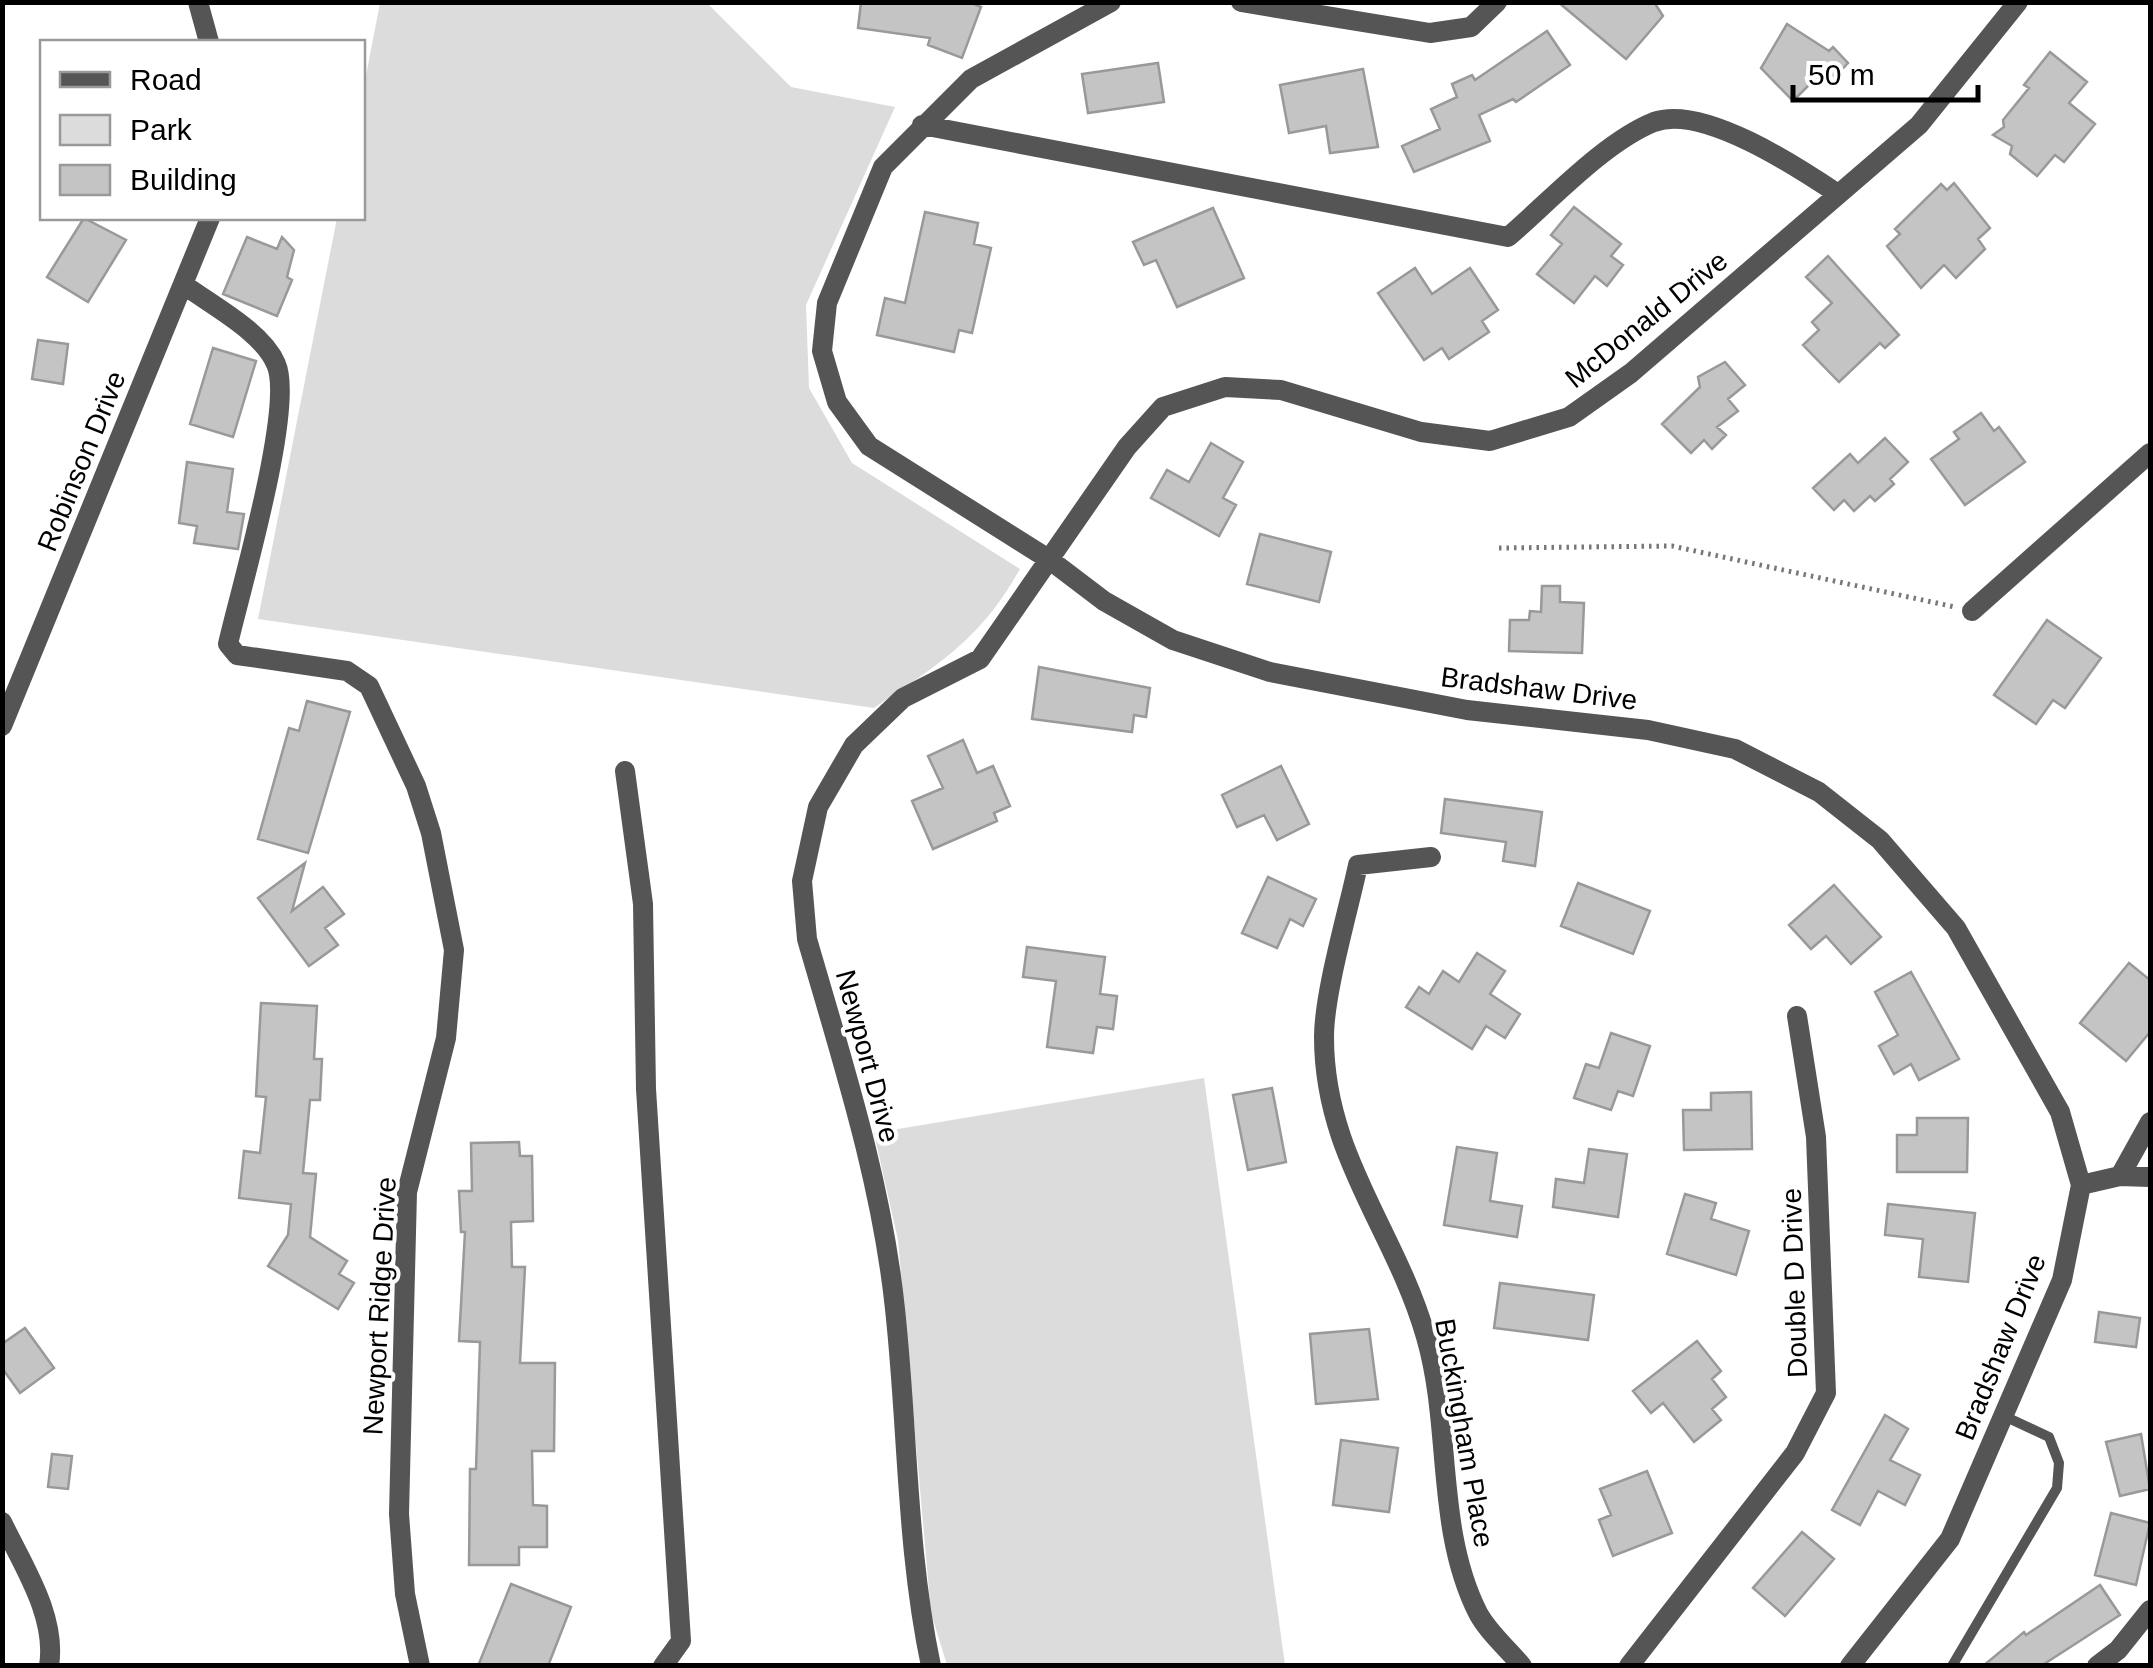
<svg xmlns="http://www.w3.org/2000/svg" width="2153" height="1668" font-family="Helvetica,sans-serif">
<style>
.green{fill:#dcdcdc}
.building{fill:#c4c4c4;stroke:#999;stroke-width:2.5}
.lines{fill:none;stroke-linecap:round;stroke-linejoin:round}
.path{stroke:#777;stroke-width:5;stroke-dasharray:2.5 5;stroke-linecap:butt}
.service{stroke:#555;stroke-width:10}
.minor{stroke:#555;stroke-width:20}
.labels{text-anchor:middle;stroke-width:8;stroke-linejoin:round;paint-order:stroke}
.street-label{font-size:28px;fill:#000;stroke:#fff}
</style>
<rect width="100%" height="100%" fill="#fff"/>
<path class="green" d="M380,3H707L791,87L895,107L806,305L809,388L852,463L1020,569C980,640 939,664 874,708L258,619L337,218H362L363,91Z
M1204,1078L1285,1665H947L931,1613L898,1240L874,1133Z"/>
<path class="building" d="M861,2H970L981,7L962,58L928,45L930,38L858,28Z
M1558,2H1654L1663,16L1626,59Z
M1787,24L1829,51L1833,47L1848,63L1835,77L1829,72L1817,85L1813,81L1793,101L1761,68Z
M1547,31L1570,65L1516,102L1513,99L1479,115L1490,141L1414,172L1402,146L1440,129L1431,109L1457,97L1452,84L1472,75L1475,80Z
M2050,52L2087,82L2069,103L2095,124L2064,162L2055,155L2037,176L2010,154L2012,146L1993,135L2004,127L2003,120L2029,88L2024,85Z
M1158,63L1164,102L1088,113L1082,74Z
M1363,69L1378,147L1330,153L1326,126L1289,133L1280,85Z
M1954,183L1990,228L1978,239L1985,249L1956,278L1944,265L1921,288L1887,246L1900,234L1895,229L1941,184L1947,190Z
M1574,207L1621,244L1611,256L1623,265L1607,286L1595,276L1574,303L1537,274L1562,244L1551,235Z
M1213,208L1244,278L1177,307L1156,260L1144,265L1133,242Z
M925,212L978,223L974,244L991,248L972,333L959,330L954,352L877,335L885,298L905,303Z
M84,218L126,240L88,302L47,277Z
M247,237L277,249L282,237L294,250L287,277L292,280L277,316L223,294Z
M1828,256L1899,335L1885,348L1880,343L1839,382L1803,345L1819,330L1812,322L1832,303L1806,277Z
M1415,268L1432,294L1470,268L1498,310L1482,321L1489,332L1449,359L1442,348L1424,360L1378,293Z
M38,340L68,344L63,384L32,379Z
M213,348L256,361L233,437L190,424Z
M1725,362L1745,385L1728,399L1738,411L1717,427L1726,435L1712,449L1704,440L1691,453L1662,424L1700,387L1698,377Z
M1981,413L1994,431L1999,427L2025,462L1965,505L1931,459L1959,439L1954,432Z
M1885,438L1908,462L1890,479L1894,484L1875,501L1870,496L1854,511L1844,500L1834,510L1813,488L1850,454L1858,463Z
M1211,443L1243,462L1223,498L1236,505L1219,536L1151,498L1167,470L1189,482Z
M187,462L233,469L227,512L244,514L238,549L194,543L197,526L179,523Z
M1260,534L1331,552L1319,602L1247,584Z
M1542,586H1560V602L1584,603L1582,653L1509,651L1510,620H1529L1530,611L1541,612Z
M2047,620L2101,658L2065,708L2053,700L2036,724L1994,695Z
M1039,667L1150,688L1146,717L1134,715L1132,732L1032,719Z
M307,701L350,712L308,853L258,839L289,728L299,731Z
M963,740L977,773L993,766L1010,806L994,813L997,821L933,849L912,801L943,788L928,756Z
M1281,766L1309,824L1277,840L1264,815L1237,827L1222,795Z
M1445,799L1542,812L1535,866L1503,861L1506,842L1441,833Z
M305,863L292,911L323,887L344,914L325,928L338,945L309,966L258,898Z
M1268,877L1316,899L1303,926L1290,919L1277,948L1242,933Z
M1578,883L1650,911L1633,954L1561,926Z
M1834,885L1881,937L1851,964L1826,936L1811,949L1789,925Z
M1027,947L1105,957L1100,994L1117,996L1113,1029L1097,1027L1093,1053L1047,1047L1056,981L1023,977Z
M1477,953L1505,971L1490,994L1520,1014L1505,1038L1486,1026L1472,1049L1406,1007L1419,987L1429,994L1443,971L1459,982Z
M2129,963L2150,980V1032L2126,1061L2080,1023Z
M1911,972L1959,1059L1919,1080L1911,1064L1894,1074L1879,1046L1898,1035L1875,992Z
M261,1003L317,1006L314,1059H322L320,1100H310L303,1173L316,1174L310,1237L347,1261L339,1274L354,1283L338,1309L268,1266L288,1235L291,1204L239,1198L244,1151L260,1153L266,1097L256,1096Z
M1611,1033L1650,1046L1633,1096L1618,1091L1611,1110L1574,1098L1586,1064L1599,1068Z
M1272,1088L1286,1162L1248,1170L1233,1095Z
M1751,1092L1752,1149L1684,1150L1683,1110H1711V1093Z
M1917,1118H1968L1967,1172H1897V1135H1917Z
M519,1142L520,1156H532L533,1221L511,1222L512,1267H525L520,1363H555L554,1451H532L533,1505L547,1506V1547H519V1565H469L470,1469H476L480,1342L459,1341L465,1232H461L459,1191H472L471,1143Z
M1457,1147L1497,1153L1490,1201L1522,1206L1517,1237L1444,1225Z
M1589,1149L1627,1154L1618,1217L1553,1207L1556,1179L1584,1183Z
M1685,1194L1716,1203L1711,1219L1749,1231L1736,1275L1667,1254Z
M1888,1204L1975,1213L1968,1282L1919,1277L1923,1239L1885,1235Z
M1500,1283L1594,1295L1588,1340L1494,1328Z
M2099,1312L2140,1318L2136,1347L2095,1342Z
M25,1328L54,1368L20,1393L2,1368V1344Z
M1369,1329L1378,1399L1316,1404L1310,1334Z
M1697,1341L1721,1371L1712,1379L1726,1397L1712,1409L1721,1420L1694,1442L1663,1403L1651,1413L1633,1391Z
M1885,1415L1908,1429L1890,1460L1920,1475L1905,1505L1878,1491L1860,1525L1832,1510Z
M2141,1434L2150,1489L2120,1496L2106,1442Z
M1341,1440L1398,1448L1389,1512L1333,1505Z
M52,1454L72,1456L68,1489L48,1487Z
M1647,1471L1672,1533L1613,1556L1599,1520L1611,1515L1600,1489Z
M2111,1513L2150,1523L2136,1585L2095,1575Z
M1802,1532L1834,1559L1785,1616L1753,1588Z
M511,1584L571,1607L548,1666H478Z
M2100,1585L2120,1615L2041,1666H1983L2024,1632L2026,1635Z"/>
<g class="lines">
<path class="path" d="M1499,548L1672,546L1955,607"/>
<path class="service" d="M1952,1666L2057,1488L2059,1463L2049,1437L2004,1416"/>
<path class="minor" d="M198,2L209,42
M1111,2L971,79L883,167L827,303L822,351L837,402L869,446L1050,560L1104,601L1173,640L1270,672L1467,710L1648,730L1735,749L1819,792L1880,840L1956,928L2060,1112L2081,1185L2062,1280L1950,1539L1850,1666
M1241,2L1430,33L1471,27L1497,2
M922,125L1508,237C1549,202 1604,142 1654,122C1703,104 1799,168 1838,194
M183,284C211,305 262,331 276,364C295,406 240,591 228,644L237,655L347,671L369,686L416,786L431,833L454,950L446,1038L407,1192L399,1514L405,1594L420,1666
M1972,611L2150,453
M2,726L210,218
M625,771L643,904L646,1089L681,1641L663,1666
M1431,857L1358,865C1348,912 1324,993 1324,1037C1324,1156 1395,1229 1426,1337C1452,1426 1435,1528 1478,1613C1488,1632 1508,1649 1522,1666
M2120,1176L2150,1122
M2081,1185L2120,1176L2150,1177
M2,1522C23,1566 57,1616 49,1666
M931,1666C906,1548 908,1428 895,1309C882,1183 842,1060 807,939L802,881L818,807L854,745L903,698L980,659L1127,447L1163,407L1225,387L1281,390L1421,432L1490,441L1569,417L1631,373L1919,125L2018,2
M1629,1666L1795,1453L1826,1393L1816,1137L1797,1016
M2097,1666L2118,1650L2150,1610"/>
</g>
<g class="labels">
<g class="street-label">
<text transform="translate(1646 319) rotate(-39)" y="10">McDonald Drive</text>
<text transform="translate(81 461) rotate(-68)" y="10">Robinson Drive</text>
<text transform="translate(1539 688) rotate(7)" y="10">Bradshaw Drive</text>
<text transform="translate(868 1056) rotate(75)" y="10">Newport Drive</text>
<text transform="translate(1794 1283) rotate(-92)" y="10">Double D Drive</text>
<text transform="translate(379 1306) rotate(-87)" y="10">Newport Ridge Drive</text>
<text transform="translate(2000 1347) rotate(-68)" y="10">Bradshaw Drive</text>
<text transform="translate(1465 1433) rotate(80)" y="10">Buckingham Place</text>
</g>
</g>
<rect width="2153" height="1668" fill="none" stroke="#000000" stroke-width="10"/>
<rect x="40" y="40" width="325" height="180" fill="#ffffff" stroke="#999999" stroke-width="2.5"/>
<rect x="60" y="72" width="50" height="15" fill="#555555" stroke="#999999" stroke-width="2.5"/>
<text x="130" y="90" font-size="30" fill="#000000">Road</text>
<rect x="60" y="115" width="50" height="30" fill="#dcdcdc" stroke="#999999" stroke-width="2.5"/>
<text x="130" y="140" font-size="30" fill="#000000">Park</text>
<rect x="60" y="165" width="50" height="30" fill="#c4c4c4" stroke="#999999" stroke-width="2.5"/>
<text x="130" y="190" font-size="30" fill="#000000">Building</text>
<path d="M1793 85v15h185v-15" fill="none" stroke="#000000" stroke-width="5"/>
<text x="1808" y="85" font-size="30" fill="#000000" stroke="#ffffff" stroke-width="8" paint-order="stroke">50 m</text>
</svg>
